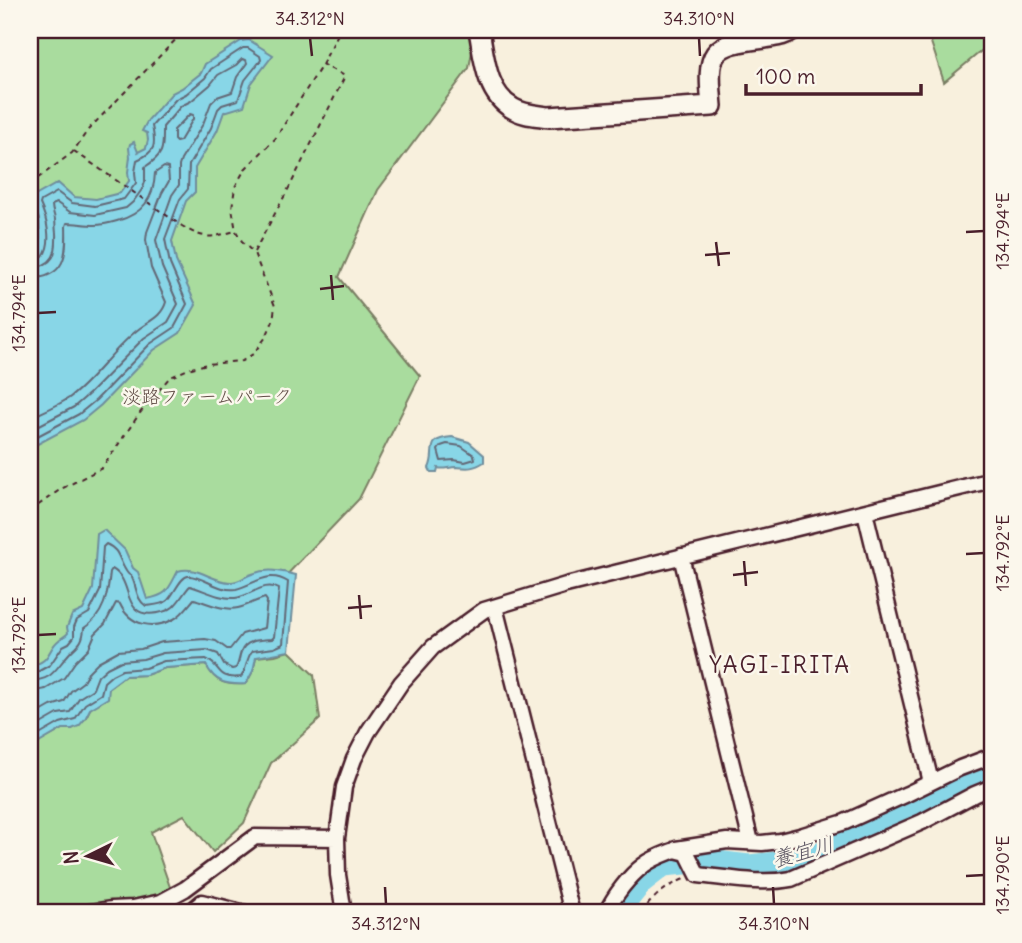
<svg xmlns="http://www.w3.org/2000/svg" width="1022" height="943" font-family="Delius,'Klee One',sans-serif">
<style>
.green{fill:#a9dc9e;stroke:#7a7e64;stroke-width:2}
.water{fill:#88d6e7;stroke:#6f8d9c;stroke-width:2}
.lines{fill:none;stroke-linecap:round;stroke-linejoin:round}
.shore{stroke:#636876;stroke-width:2}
.river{stroke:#88d6e7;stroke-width:21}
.street-casing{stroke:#4a1f2b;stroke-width:19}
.secondary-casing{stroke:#4a1f2b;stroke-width:24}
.path{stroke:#4a1f2b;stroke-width:2;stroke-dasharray:5 5;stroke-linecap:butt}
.street{stroke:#fbf7ec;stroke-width:14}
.secondary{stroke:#fbf7ec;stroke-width:19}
.ticks{fill:none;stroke:#4a1f2b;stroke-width:2.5}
.labels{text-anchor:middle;stroke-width:5;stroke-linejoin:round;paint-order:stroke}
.park-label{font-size:19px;fill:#624e48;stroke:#fbf7ec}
.water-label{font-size:21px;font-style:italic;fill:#5d5663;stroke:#fbf7ec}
.quarter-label{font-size:23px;letter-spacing:2px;fill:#4a1f2b;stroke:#fbf7ec}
.neatline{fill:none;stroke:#4a1f2b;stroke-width:2.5}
.ticks-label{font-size:18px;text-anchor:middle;fill:#4a1f2b}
</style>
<rect width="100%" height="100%" fill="#f8f0dd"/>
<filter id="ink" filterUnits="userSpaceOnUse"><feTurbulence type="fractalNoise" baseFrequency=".0143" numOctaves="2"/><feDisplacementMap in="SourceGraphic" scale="14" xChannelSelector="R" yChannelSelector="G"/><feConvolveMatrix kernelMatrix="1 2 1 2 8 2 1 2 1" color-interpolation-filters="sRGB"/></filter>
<g filter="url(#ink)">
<path class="green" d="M30,30H476L469,68L378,190L339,277L420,376L359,499L242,622L30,715Z
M927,30H992V42L944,82Z
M289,651L314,675L320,719L271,763L244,823L213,852L184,815L151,832L171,890L147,900L85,904L66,913H30V761L38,743L63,729H72L85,719L90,709L109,688L125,676L146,675L165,668L207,665C215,684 228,685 246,684L253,671L256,657L275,655Z"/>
<path class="water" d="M249,40L273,55L251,84L244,106L224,112L217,131L195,168V192L186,201L172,241L176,261L196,305L180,333L154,350L101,405L83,420L30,448V253L39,250L40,247L39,219L31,202L35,196L58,183L74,197L96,199L120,193L129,181L128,172L130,157L129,148L130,144L134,142L138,152L146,148L148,140L147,133L142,131L148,120L172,93L182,88L201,73L205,64L241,41Z
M452,437L469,442L484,455V462C473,469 468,468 456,467C449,467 445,470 438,468L437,472H431L429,468C437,452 423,439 452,437Z
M104,530L125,550L133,568L138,572L147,599C168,595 168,590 178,571C197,565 212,582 231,582C239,582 245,576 252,574C268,568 280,571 296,575L289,651L256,657L253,671L246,684C227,685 215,683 206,665L165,668L146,675L125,676L109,688L108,698L90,709L85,719L79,726L72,729H63L39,743L30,761V666C53,661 46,650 59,640C62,637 66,636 68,633L67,627L72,615L83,610L93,589L97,534Z"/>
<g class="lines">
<path class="shore" d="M190,114L193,115V119L180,141L176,142L174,140V130Z
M30,259L43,256C53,243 47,219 40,204L41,201L57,192L72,203L95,206L124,199L136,183L135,172L137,160C156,152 156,145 152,126L176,99L186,94L205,78L211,69L243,48H248L260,56L261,60L245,80L238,100L222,105L218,109L211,128L189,165L188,189L180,199L165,239L170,264L187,304L174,328L150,344L96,400L79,414L30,440
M30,268C54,266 57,254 56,233C55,227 56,221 54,215C53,212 52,208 52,205L57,203L70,212L95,215L126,208L133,202L143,188L145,182V167C165,154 163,148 163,127L181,106L191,101L210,85L218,75L236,65L242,59L246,60L247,63L237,77L232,92L217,97L211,103L203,124L181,160L179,166V185L172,195L156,240L162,267L178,304L168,322L144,338L90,393L74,407L30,430
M30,279C66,277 67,255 66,226L67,223C76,223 86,225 95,225C103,225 110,223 117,221C143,214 154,198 155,173L164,167L168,168L169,181L162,193L147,232L146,240L151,268L166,302C162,316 151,320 140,328C113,348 96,378 69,398C57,406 42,412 30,418
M447,444L461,446L474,455L475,459L465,462L454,460L441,461L438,450L441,446Z
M30,672L39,671L50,665L63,646L69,643L74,637V627L77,620L89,613L100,591L103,547L106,544C120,550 118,559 126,571C132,580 129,570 133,580C137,590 137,600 146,606C152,605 161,605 167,601C174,595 180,577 188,576C201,575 219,592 236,589C254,585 267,569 288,582L283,644L274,648L252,651C246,659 247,669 241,677C216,680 222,666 206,659L164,661L145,668L122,670L112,675L104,682L101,694L85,704L75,719L60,723L34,738L30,745
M30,681C52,680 54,671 67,656C76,645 83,645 84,628C104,616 108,594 110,572L112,569C135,581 120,620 158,613C163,612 168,611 173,607C180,601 184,592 190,586C204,590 219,599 235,598C250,597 264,580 279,589L274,637L272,639C261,640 246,639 241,652C239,657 239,663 236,668L232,669L224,665L218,654L207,650L163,653L143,659L121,661L107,668L98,676L93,689L79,698L70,712L58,714L30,730
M30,692L46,689L64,678L75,662L89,648L95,634L105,624L116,603L120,604C130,626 154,630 174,619C182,615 188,606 194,599C208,603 223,611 238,608C248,606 256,600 265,598L267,601L264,628L242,634L230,649H227L216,641L205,639L162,642L141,649L118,651L98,662L89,671L83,682L71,691L64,702L51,706L30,718"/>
<path class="river" d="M621,913L627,902L642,883L664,866L716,861L749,865L777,862L820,852L845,839L890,822L985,774L992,771"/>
<g class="street-casing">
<path id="street" d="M865,512L931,782
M681,556L751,842
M495,607L572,913
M337,838L344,787L354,759L368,732L401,683L433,647L484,610L566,585L992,480
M676,849L727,841L762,843L780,841L800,836L845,822L907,794L960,768L992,756
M85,913L112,909L133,908L161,902L185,889L255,837L337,838L338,875L344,913
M189,913L202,902L245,913
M606,913C614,896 629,876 644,865C653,858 665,854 675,850L687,853L698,875C729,878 761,885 791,879L922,822L975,794L992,787"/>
</g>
<g class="secondary-casing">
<path id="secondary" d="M479,30C484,56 486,93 512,108C523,115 537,115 549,117L712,106C707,52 709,44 765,38C775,36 784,36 792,30"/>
</g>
<path class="path" d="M74,151L182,226C205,240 210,238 235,231
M30,184L72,153L88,130L185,30
M254,252L291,184L345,76L323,65
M30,511L61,489L102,468L140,413L169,378L188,369L207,364L242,361L253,354L266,337L273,321L275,306L254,253L243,243L236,231L232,208L235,187L245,169L275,139L322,65L340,30
M641,913C653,897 665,887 684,879"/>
<use href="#street" class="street"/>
<use href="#secondary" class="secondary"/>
</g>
</g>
<path class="ticks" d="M310,38L312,56M699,38L700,56M966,232L984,231M716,242L719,266M705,255L730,253M331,275L333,300M320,289L344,286M38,313L56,312M966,554L984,553M744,561L746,586M733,575L758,572M359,595L361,619M348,608L372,606M38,635L56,634M966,876L984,875M385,887L386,904M773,887L774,904"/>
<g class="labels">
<g class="park-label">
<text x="207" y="403">淡路ファームパーク</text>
</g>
<g class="water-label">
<text transform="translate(803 852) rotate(-15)" y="7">養宜川</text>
</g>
<g class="quarter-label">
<text x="780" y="673">YAGI-IRITA</text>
</g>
</g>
<rect width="1022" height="943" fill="none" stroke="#fbf7ec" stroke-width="77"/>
<g transform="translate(88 856) rotate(265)" stroke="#fbf7ec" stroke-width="5" paint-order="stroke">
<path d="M0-5L12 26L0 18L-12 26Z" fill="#4a1f2b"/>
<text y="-10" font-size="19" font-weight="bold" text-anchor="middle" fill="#4a1f2b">N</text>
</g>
<path d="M746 84v10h175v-10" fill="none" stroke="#4a1f2b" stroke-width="3.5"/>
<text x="756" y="84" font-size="21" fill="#4a1f2b" stroke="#fbf7ec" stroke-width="5" paint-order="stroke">100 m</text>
<rect x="38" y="38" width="946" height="866" class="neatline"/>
<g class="ticks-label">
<text x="310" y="25">34.312°N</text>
<text x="699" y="25">34.310°N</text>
<text transform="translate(1003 231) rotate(-90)" y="6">134.794°E</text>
<text transform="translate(19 313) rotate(-90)" y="6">134.794°E</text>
<text transform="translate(1003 553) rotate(-90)" y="6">134.792°E</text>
<text transform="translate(19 635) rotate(-90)" y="6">134.792°E</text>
<text transform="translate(1003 875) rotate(-90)" y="6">134.790°E</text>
<text x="386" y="930">34.312°N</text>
<text x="774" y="930">34.310°N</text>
</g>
</svg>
